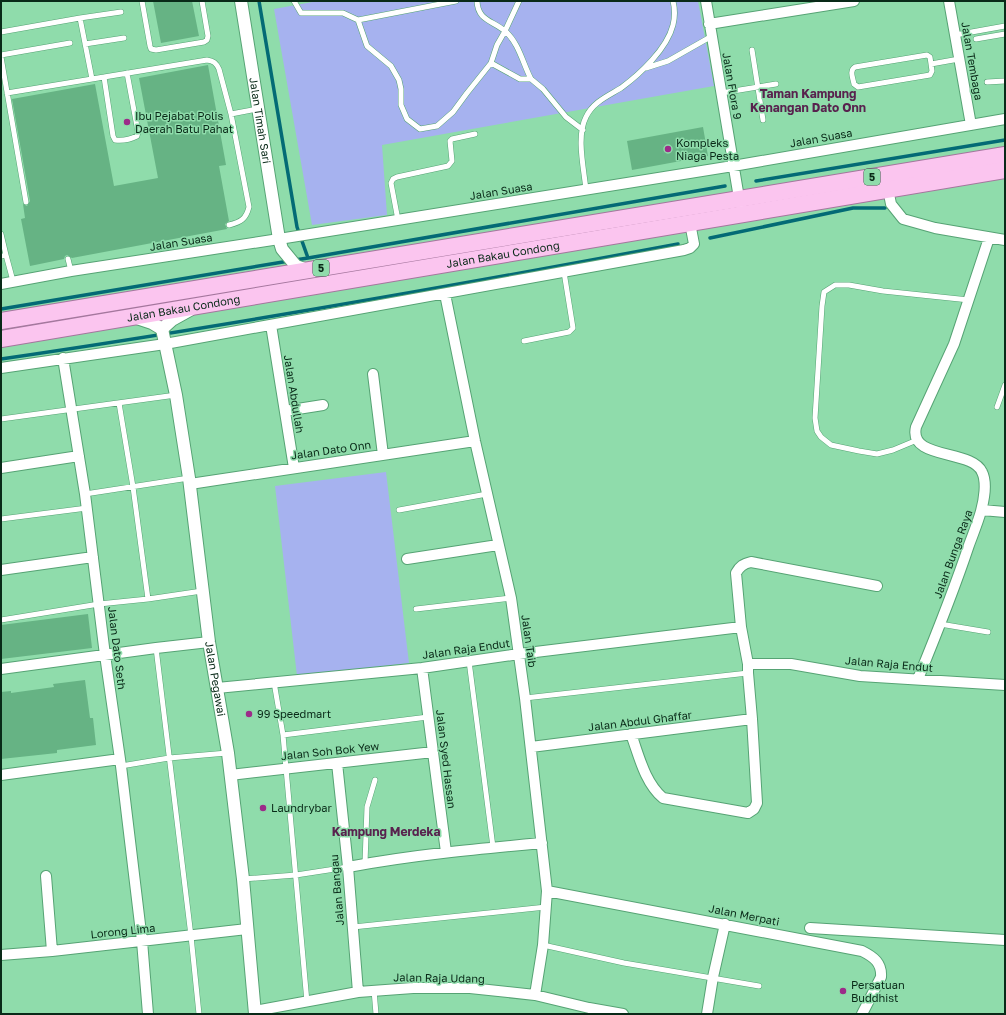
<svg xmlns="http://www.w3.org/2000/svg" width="1006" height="1015" font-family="'Golos Text',sans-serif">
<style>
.green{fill:#a6b2ef}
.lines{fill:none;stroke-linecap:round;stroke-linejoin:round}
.stream{stroke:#036a75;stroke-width:3.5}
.building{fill:#66b384}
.service-casing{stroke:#56a374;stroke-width:6}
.minor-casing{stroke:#56a374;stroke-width:12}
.tertiary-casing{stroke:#56a374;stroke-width:14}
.primary-casing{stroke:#a4769d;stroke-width:18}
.service{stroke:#fff;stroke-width:5}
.minor{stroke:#fff;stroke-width:10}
.tertiary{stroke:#fff;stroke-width:12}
.primary{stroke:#fbc5ef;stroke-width:16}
.poi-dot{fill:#9c2b89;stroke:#8fdcab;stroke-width:1.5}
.labels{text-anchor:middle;stroke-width:3;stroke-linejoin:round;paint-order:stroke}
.shield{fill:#8fdcab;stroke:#315f44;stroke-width:1}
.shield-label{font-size:10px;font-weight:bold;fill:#092a18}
.street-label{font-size:11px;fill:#092a18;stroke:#8fdcab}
.poi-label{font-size:11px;fill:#092a18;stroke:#8fdcab;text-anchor:start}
.neighbourhood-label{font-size:12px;font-weight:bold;fill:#58224e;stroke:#8fdcab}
</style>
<rect width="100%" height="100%" fill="#8fdcab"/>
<path class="green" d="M318,1H698L714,86L382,145L387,215L312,225L274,9Z
M386,472L409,663L297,676L275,486Z"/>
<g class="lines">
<path class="stream" d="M259,1L297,227L308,258L725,186
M756,181L1005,140
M710,238L853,208H885
M295,260L308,258
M1,309L289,261
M1,359C228,326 453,286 678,244"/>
</g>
<path class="building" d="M153,1H192L199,36L161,43Z
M208,65L226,165L219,166L229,221L225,224L227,229L72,258L67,255L65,256L64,259L30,266L21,219L25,218L23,204L27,206L30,201L12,99L95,84L114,186L158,178L139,78Z
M703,127L708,156L632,170L627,141Z
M88,614L92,648L1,659V625Z
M85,680L90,718H93L96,745L57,750V753L1,759V692L11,691V693L54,687L53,684Z"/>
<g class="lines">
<g class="service-casing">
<path id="service" d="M142,1L150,46L151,49L156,50L204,42L207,40L208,36L202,1
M294,1L301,13H343L358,20L367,46L391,66L399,80L401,89V105L407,119L420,129L437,126L453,112L467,93L491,63L497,45L505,31L519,1
M477,1C478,21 492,20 505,31C519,43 523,64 531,79
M80,18L121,12
M358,20L456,1
M1,32L80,18L92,79L207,60C214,61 216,63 219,69L231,114L249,207C246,219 241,222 229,225
M955,35L1005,26
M976,39L1005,34
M85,44L124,38
M752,50L763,120
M1,55L70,43
M1,57L26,202
M491,63L520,79H531L543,89L566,117L583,130
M931,64L932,71L930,75L858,87L854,84C853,78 849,71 855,67L927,55L930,57L931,64L959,59
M646,68L668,61L712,36
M104,77L113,136L115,140C123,141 131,139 137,136L138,132L127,73
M987,82L1005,81
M7,93L92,79
M721,93L776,84
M231,114L257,109
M586,190C584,169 576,136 586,117C593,102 608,96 621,88C640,74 667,49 673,25C675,17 675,9 673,1
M398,220L391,183L393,179L397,177L448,166L452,161L450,141L452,139L475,134
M1,234L6,255
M1,256L6,255L13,281
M68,259L71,271
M524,341L569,332L573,328L564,272
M119,403L133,487L148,599
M997,407L1005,385
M1,419L176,395
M917,440L893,450L877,454L859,451L831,445L821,437L817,431L815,418L822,306L824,292L835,285H849L883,291L969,300
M85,494L189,478
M399,510L487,494
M1,519L87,508
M416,609L511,598
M1,620L99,604L148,599L202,591
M940,624L988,632
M156,648L191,936L199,1014
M469,661L493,847
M274,682L283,735L307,1002
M525,698L748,673
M283,735L428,717
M121,766L169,758L227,753
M365,863L367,807L375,780
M243,879L296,875L348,867
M353,927L546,907
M543,945L624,963L759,986
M374,990L376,1014"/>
</g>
<g class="minor-casing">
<path id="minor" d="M706,1L740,204
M949,1L971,125
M709,24L854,1
M892,188L889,194L891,204L903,219L935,228L1005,240
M1,284L71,271L279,239L733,166L1005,119
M445,294L475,441L511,598L525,698L547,891L543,945L535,995
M271,325L294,468
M63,358L85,494L105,655L121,766L142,941L148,1014
M1,368L165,344L684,250L690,248L694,244L690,223
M373,374L383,455
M285,411L323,405
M1,468L79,456
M190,484L475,441
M982,510L1005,512
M407,559L498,545
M1,570L93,557
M748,664H791L860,676L1005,685
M422,668L446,852
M1,669L156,648L209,642
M918,679C936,635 954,590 969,545C973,534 978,522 981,511C984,500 987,482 982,472C972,449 908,460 916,427L954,344L989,238
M217,688L422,668L519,654L741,627
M631,734C639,756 645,783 663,798L748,813L754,809L757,803L752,719L748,673V664L741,627L736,573C740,566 743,564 751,562L877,586
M531,747L752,719
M337,763L348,867L358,992
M1,775L120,759
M230,775L433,752
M348,867C412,855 477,849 542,843
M46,876L52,951
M547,891L862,951C874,957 882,963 881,977L862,1014
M810,928L1005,940
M1,955L52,951L247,929
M255,1011L358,992L413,988H470L535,995L589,1008L623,1014
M707,1014L713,977L725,924"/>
</g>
<g class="tertiary-casing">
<g id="tertiary">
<path id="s1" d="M241,1L279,239L282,249L296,266L307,270"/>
<path d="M134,317L152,323L162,329"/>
<path id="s2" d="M162,329L176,395L189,478L209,642L228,753L243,879L255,1014"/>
<path d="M162,329L172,320L190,310"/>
</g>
</g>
<g class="primary-casing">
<g id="primary">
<path d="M1,321L1005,155"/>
<path id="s3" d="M1,339L1005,170"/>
</g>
</g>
<use href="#service" class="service"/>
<use href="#minor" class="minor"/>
<use href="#tertiary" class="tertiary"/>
<use href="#primary" class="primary"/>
</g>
<g class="poi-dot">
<circle cx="127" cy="122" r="4"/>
<circle cx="668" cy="149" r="4"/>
<circle cx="249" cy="714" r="4"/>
<circle cx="263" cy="808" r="4"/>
<circle cx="843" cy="991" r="4"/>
</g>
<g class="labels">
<g class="shield">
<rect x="864" y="169" width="16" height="16" rx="3"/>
<rect x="313" y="260" width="16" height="16" rx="3"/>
</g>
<g class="shield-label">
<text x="872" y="181">5</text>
<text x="321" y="272">5</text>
</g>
<g class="street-label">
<text transform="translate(972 61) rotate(80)" y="4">Jalan Tembaga</text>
<text transform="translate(732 86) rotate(80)" y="4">Jalan Flora 9</text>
<text dy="4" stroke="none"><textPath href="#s1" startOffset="121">Jalan Timah Sari</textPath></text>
<text transform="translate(821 138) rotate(-10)" y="4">Jalan Suasa</text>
<text transform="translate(501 191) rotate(-9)" y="4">Jalan Suasa</text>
<text transform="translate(181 242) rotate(-9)" y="4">Jalan Suasa</text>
<text dy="4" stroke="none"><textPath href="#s3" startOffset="509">Jalan Bakau Condong</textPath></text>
<text dy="4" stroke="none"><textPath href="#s3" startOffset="185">Jalan Bakau Condong</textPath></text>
<text transform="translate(294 394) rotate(81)" y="4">Jalan Abdullah</text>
<text transform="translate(331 450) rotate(-8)" y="4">Jalan Dato Onn</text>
<text transform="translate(953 554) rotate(-70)" y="4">Jalan Bunga Raya</text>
<text transform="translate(529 641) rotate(82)" y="4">Jalan Taib</text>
<text transform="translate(117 648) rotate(83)" y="4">Jalan Dato Seth</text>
<text transform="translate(466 649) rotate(-8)" y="4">Jalan Raja Endut</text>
<text transform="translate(889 664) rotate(5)" y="4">Jalan Raja Endut</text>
<text dy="4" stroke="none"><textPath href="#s2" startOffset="354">Jalan Pegawai</textPath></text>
<text transform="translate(640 721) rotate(-7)" y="4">Jalan Abdul Ghaffar</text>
<text transform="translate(330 751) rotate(-6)" y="4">Jalan Soh Bok Yew</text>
<text transform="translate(446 759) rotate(83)" y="4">Jalan Syed Hassan</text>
<text transform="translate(337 890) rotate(-95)" y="4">Jalan Bangau</text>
<text transform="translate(744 915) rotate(11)" y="4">Jalan Merpati</text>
<text transform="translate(123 931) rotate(-6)" y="4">Lorong Lima</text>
<text transform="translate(439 978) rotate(1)" y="4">Jalan Raja Udang</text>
</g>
<g class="poi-label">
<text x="135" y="120">Ibu Pejabat Polis<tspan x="135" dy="13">Daerah Batu Pahat</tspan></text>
<text x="676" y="147">Kompleks<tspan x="676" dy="13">Niaga Pesta</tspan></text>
<text x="257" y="718">99 Speedmart</text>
<text x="271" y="812">Laundrybar</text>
<text x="851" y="989">Persatuan<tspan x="851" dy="13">Buddhist</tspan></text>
</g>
<g class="neighbourhood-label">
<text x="808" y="98">Taman Kampung<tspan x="808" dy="14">Kenangan Dato Onn</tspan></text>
<text x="386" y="836">Kampung Merdeka</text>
</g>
</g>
<rect width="1006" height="1015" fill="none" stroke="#092a18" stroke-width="4"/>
</svg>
